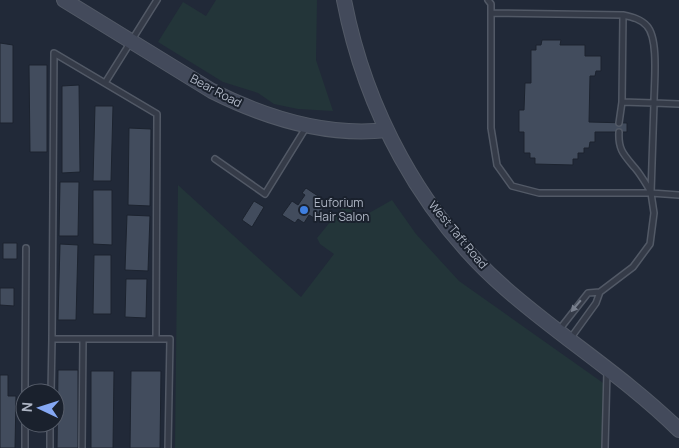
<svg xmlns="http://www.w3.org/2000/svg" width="679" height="448" font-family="Manrope,sans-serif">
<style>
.green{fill:#233539}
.building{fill:#424c5d;stroke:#1c232f}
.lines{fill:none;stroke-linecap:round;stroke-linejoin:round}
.lane-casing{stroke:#525966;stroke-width:8}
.secondary-casing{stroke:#525966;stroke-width:16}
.lane{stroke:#353b48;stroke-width:5}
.secondary{stroke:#434a5b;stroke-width:14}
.oneway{fill:#787f8d}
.shop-dot{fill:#3f7fe0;stroke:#1a212d;stroke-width:2}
.labels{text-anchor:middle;stroke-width:4;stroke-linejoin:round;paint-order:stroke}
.street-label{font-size:12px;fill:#afb6c5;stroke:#1a212d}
.poi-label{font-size:12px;fill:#afb6c5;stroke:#1a212d;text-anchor:start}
</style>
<rect width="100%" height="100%" fill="#212938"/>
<path class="green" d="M216,0H317L316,60L333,111L298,109L274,104L258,93L223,82L158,42L183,2L206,16Z
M178,185L301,297L334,254L320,244L317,238L340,210L345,206L362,217L392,200L416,234L459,281L606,385L605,448H175Z"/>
<path class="building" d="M542,40H561L560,45H585V56H601V71H596L595,76H590L589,122L627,123V132H595V142H590L589,148H584V153H578V159H573V165L535,164V158H530V153H524V132H519V110H524L525,83H531V50H536V45H541Z
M0,43L13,45V123H0Z
M29,65H47V152H30Z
M79,85L80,172L62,173V86Z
M95,106H113L111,181H93Z
M129,128L151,129L150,206L128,205Z
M60,182H79L78,236H59Z
M306,188L327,202L316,219L309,215L304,223L298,219L295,223L282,215L292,201L298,205L305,195L302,193Z
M93,190H112V245L93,244Z
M254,201L264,207L252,227L242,220Z
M127,215L150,216L148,271L125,270Z
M3,243H17V259H3Z
M60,244L78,245L76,320H58Z
M94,255H111V314H93Z
M126,279H147L146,318L125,317Z
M0,288H14V306L0,305Z
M58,370H78V448H57Z
M91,371H114L113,448H91Z
M131,371H161L160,448H130Z
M0,375H8V396H16L15,448H0Z"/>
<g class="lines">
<g class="lane-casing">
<path id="lane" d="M488,0L491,4V128L497,165L512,186L539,193H651L654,213L650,244L633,267L600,292L596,303L570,339
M491,13L623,15
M105,83L157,0
M619,123L622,102L654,103C654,84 659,39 647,26C641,19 632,17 623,15L622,102
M619,132C618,150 624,155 635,168C641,175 646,184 651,192
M215,159L265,194L307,126
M651,193L654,103L679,104
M651,193L679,195
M559,330L588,293L600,292
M52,339L54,53L157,114L156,339
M25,393L26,248
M51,393L52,339H170L168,448
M25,448V423
M50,448V423
M82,448L83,339
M605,448L607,371"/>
</g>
<g class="secondary-casing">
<path id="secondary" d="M64,0L212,91C266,118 326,137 387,130
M344,0C365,109 421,215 506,289C562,338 625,377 679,430"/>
</g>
<use href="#lane" class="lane"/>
<use href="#secondary" class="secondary"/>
</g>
<defs><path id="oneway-solid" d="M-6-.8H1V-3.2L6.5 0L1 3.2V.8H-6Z" transform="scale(1.25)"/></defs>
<use class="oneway" href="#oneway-solid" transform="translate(576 306) rotate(130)"/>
<circle class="shop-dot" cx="304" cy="210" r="5"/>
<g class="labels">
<g class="street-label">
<text transform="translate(216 91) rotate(28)" y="4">Bear Road</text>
<text transform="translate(458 235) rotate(50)" y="4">West Taft Road</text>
</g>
<g class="poi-label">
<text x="314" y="207">Euforium<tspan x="314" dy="14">Hair Salon</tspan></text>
</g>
</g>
<g transform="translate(40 408) rotate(274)"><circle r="24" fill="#1a212d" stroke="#565d6a"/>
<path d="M0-4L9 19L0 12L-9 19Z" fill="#85a8f4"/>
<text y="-8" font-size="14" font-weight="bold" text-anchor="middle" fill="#afb6c5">N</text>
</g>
</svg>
